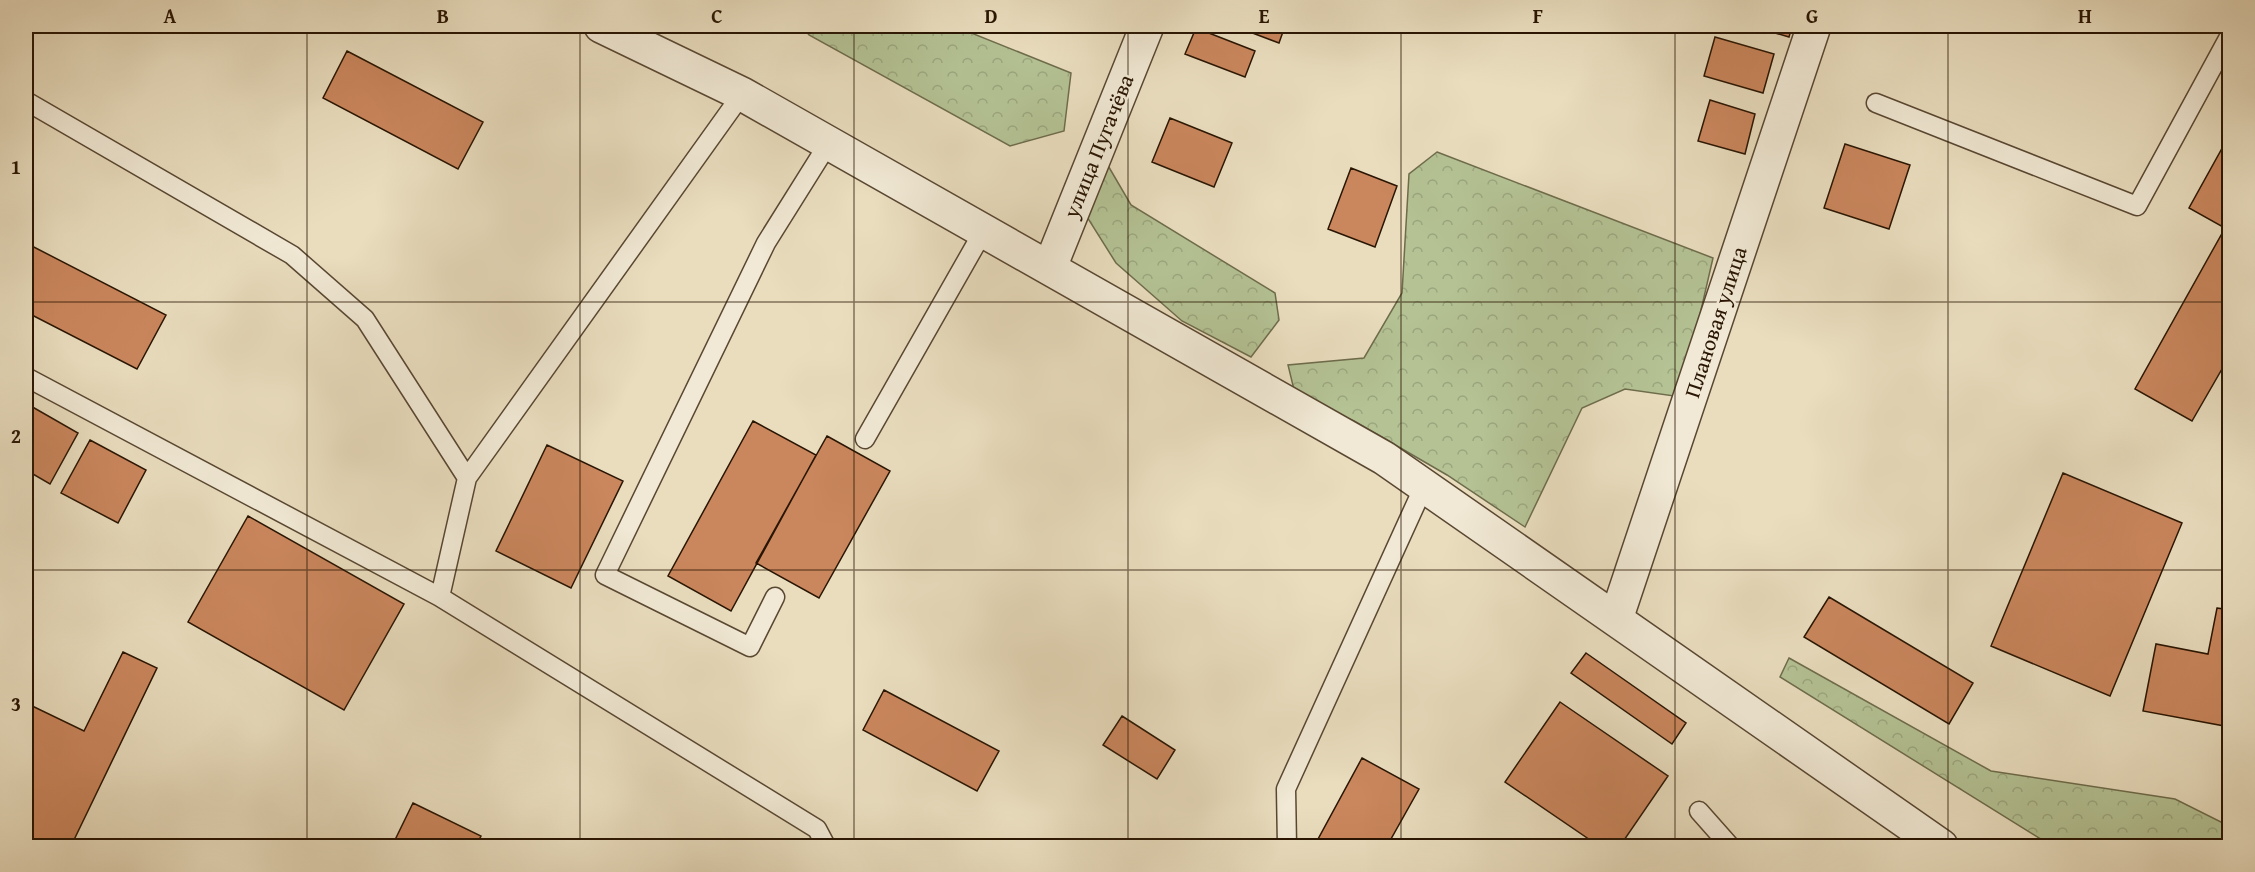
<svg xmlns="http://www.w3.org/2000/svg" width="2255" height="872" font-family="'Gentium Book Plus',serif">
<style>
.forest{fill:url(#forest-crowns);stroke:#6e6c4c;stroke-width:1.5}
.building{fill:#ca865d;stroke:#291503;stroke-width:1.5}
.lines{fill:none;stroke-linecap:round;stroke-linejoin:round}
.service-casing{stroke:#594732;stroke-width:21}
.minor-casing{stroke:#594732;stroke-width:36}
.tertiary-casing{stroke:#594732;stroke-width:36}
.service{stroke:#f1e9d5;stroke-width:18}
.minor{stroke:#f1e9d5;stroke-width:33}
.tertiary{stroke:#f1e9d5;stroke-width:33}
.grid{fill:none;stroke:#291503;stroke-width:1.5;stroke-opacity:0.55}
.labels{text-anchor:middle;stroke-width:5;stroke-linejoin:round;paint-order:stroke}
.street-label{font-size:22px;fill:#291503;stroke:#f1e9d5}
.neatline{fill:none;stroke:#291503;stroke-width:2}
.grid-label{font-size:20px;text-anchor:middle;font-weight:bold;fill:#291503}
</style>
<defs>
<pattern id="forest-crowns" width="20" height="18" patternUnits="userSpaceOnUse" patternTransform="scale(1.5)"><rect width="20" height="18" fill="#b4c294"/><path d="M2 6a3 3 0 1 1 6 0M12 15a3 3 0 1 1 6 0" fill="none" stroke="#9ba67e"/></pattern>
</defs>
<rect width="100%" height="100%" fill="#e9ddbe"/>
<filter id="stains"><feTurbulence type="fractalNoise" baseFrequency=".00333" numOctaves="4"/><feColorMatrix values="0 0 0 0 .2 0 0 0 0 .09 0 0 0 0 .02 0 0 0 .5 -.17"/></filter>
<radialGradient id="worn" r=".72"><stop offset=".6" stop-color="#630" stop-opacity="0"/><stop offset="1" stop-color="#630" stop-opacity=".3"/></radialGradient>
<path class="forest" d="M802,26H954L1071,73L1064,131L1010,146L809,35Z
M1437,152L1713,258L1681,397L1625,389L1582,408L1525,527L1447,475L1354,421L1296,398L1288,365L1364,358L1402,293L1409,174Z
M1103,157L1131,205L1275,293L1279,320L1251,357L1182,321L1116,263L1082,209Z
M1789,658L1991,771L2175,799L2229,826V846H2052L1780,677Z"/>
<path class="building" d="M1234,26H1285L1279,43Z
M1751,26H1792L1789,37Z
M1196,28L1255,51L1245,77L1185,54Z
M1715,37L1774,54L1763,93L1704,76Z
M347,51L483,122L458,169L323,98Z
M1710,100L1755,114L1745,154L1698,141Z
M1170,118L1232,143L1214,187L1152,162Z
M2230,134V355L2192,421L2135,389L2225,228L2189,208Z
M1845,144L1910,165L1889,229L1824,208Z
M1351,168L1397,186L1375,247L1328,229Z
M26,243L166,315L137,369L26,312Z
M29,405L78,433L50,484L26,470V412Z
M753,421L816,455L731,611L668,576Z
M827,436L890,471L819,598L756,563Z
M90,440L146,470L118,523L61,493Z
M547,445L623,481L571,588L496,551Z
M2063,473L2182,523L2110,696L1991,646Z
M248,516L404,604L344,710L188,622Z
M1829,597L1973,683L1949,724L1804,637Z
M2217,608L2230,610V727L2143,711L2156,644L2208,654Z
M123,652L157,668L71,846H35L26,842V703L84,731Z
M1586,653L1686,723L1672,744L1571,673Z
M884,690L999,751L977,791L863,730Z
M1560,702L1668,776L1620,846H1599L1505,782Z
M1122,716L1175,750L1157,779L1103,745Z
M1362,758L1419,789L1387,846H1327L1317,841Z
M413,803L481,836L476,846H392Z"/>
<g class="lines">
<g class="service-casing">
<path id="service" d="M26,101L292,255L365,319L467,478L440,597
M1876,103L2137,206L2230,35
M26,377L440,597L817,829L826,846
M865,439L984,230
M467,478L742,94
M775,597L750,647L605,575L766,243L828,144
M1699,811L1730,846
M1287,846L1286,789L1424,486"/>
</g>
<g class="minor-casing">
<path id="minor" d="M1050,267L1147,26
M1616,619L1814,26"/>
</g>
<g class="tertiary-casing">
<path id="tertiary" d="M601,26L742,94L1384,458L1941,846"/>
</g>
<use href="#service" class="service"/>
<use href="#minor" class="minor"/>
<use href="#tertiary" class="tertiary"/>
</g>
<path class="grid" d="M307,26V846M580,26V846M854,26V846M1128,26V846M1401,26V846M1675,26V846M1948,26V846M26,302H2230M26,570H2230"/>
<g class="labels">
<g class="street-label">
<text transform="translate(1098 146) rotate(-68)" y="8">улица Пугачёва</text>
<text transform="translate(1715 322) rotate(-72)" y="8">Плановая улица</text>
</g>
</g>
<rect width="2255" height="872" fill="none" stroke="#e9ddbe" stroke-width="66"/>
<rect x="33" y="33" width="2189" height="806" class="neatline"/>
<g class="grid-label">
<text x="170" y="23">A</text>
<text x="443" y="23">B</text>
<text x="717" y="23">C</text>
<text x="991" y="23">D</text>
<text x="1264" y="23">E</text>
<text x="1538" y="23">F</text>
<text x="1812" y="23">G</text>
<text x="2085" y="23">H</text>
<text x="16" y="174">1</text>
<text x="16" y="443">2</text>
<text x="16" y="711">3</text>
</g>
<rect width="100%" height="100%" filter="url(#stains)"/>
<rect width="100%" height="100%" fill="url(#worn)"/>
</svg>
